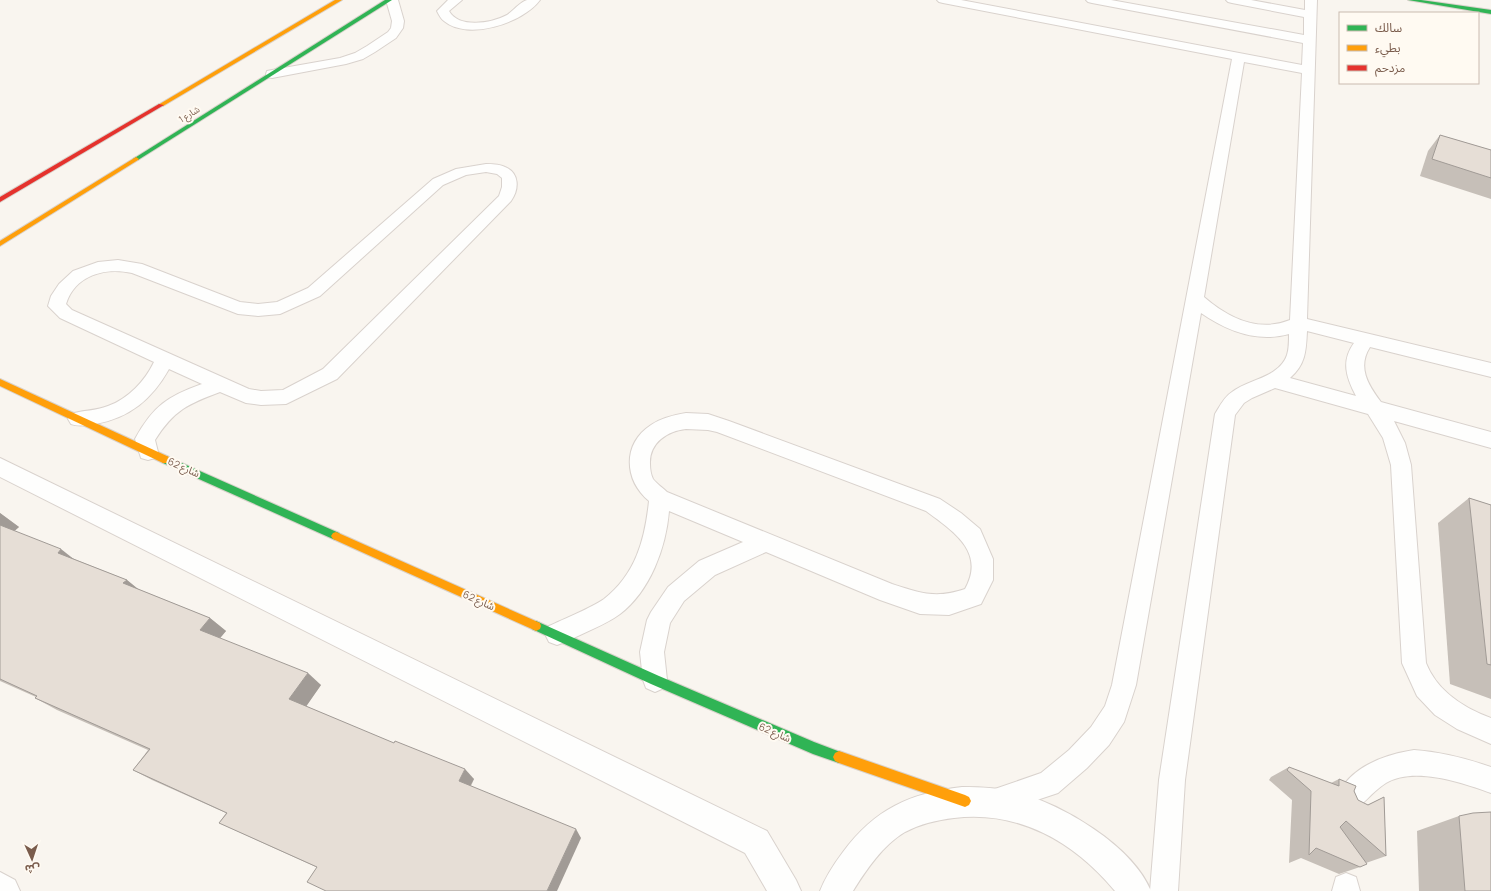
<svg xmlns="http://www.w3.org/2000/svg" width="1491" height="891" font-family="Manrope,'Noto Sans Arabic',sans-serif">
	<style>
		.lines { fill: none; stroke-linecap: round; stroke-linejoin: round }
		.lane-casing { stroke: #d9d2cd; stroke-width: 2 }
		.street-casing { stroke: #d9d2cd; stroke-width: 2 }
		.fast-casing { stroke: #d9d2cb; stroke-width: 2 }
		.slow-casing { stroke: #d9d2cb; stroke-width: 2 }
		.jam-casing { stroke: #d9d2cb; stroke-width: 2 }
		.lane { fill: #fefefd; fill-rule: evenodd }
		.street { fill: #fefefd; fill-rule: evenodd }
		.fast { fill: #30b455; fill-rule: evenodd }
		.slow { fill: #ff9f0a; fill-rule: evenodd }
		.jam { fill: #e5322d; fill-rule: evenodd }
		.wall { fill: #c6bfb8 }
		.shaded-wall { fill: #a19b96 }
		.building { fill: #e6ded6; stroke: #a19b96 }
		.labels { text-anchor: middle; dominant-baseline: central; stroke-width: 4; stroke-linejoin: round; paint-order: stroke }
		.far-street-label { font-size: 9px; fill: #7a5c4c; stroke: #fffaf2 }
		.street-label { font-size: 10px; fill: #7a5c4c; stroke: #fffaf2 }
	</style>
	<rect width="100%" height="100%" fill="#f9f5ef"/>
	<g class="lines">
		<defs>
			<g id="lane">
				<polygon points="386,0 398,0 404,21 403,28 396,38 375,52 363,59 346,64 272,78 267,77 266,74 267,71 272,70 340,58 355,53 367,46 388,32 391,28 392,21"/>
				<path d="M448,0H462L449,11C459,29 492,23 507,15C513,11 520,2 527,0C531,0 536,0 540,0C523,23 468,41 444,21C441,19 439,15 437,11Z"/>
				<path d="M937,0H961L1302,65L1303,43L1092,3L1088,2L1086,0H1111L1304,35V17L1232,3L1228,2L1226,0H1251L1305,10V0H1317L1307,319L1491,363V377L1370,347C1357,367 1368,385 1381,402L1491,432V448L1394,421L1405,443L1411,465L1426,663C1437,691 1464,708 1491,718V744L1457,729L1435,715L1417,696L1402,663L1391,465L1383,438L1368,414L1275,388L1252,398L1244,403L1235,415L1185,780L1178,891H1150L1159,780L1215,414C1220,406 1224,397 1232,392C1248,379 1279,378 1287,355C1289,349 1289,341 1289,334C1257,343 1227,331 1201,313L1136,685L1124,722L1109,745L1087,768L1058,793L995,814L986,810L982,801L986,792L1041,773L1069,750L1091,727L1105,706L1112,685L1232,59L943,3L939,2ZM1244,62L1302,73L1290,320C1258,333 1227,317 1204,297ZM1307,331L1354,343C1341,361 1346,377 1356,396L1290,378C1306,364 1306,350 1307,331Z"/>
				<path d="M486,164C492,164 499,164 505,167C520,173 519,190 511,201L337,379L286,404L261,405L246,403L220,392C188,404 174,410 155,440L158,452L155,458L148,460L141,458L135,439C153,406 168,396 202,384L169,369C152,399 130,418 95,424C87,425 79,427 71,424L68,419L71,414C83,410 96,411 108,406C128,399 145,381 154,362L60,318L48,306L51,296L59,284L73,271L98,262L118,260L142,264L240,302L258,304L277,302L308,288L433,179L456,169ZM486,172L497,174L502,178V187L499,196L323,369L283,390L261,391L249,389L72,310L66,304C75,275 105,267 132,273L238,314L258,316L280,314L320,296L443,185L466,175Z"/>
				<path d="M686,413L708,414L729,421L940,499L961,513L980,529L993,559V580L981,604L949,615L920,614L880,600L766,552L715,575L684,601L670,623L664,652L667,680L664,688L655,692L646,688L643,680L640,652L647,620L651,612L668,587L699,561L743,542L669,511C666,548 650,591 620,614C607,624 581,634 565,642L557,645L549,642L545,634L549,626C564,619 591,608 604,599C636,574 645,539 649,501C624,480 622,444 651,425C661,418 674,415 686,413ZM686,429L708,430L717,432L926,511C953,531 986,552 965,589C936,599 920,593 892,584L667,492C663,488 657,484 653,479C651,475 650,469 650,464C649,443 667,431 686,429Z"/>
				<path d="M1414,750C1441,752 1465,758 1491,767V793C1463,783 1414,766 1386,783C1371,792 1363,807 1348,813L1339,809L1335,800C1348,768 1382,755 1414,750Z"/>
				<polygon points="1346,873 1356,877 1360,891 1332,891 1336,877"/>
			</g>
			<g id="street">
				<polygon points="0,458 767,831 796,880 801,891 767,891 745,853 0,477"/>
				<path d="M962,787C981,787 999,788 1017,792C1063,805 1132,845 1151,891H1115C1074,842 1019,810 954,818C937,820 920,824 905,832C883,845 866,870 853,891H820C826,876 834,864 843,852C875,809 910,793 962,787Z"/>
				<polygon points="0,872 15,880 20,891 0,891"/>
			</g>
			<g id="fast">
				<polygon points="385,0 392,0 138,160 133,159"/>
				<polygon points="1408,0 1421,0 1491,10 1491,14"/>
				<polygon points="166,456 339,533 341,536 339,539 336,540 333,539 163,463 161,460 163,457"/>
				<polygon points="536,621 659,676 814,742 843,753 845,757 843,761 839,763 813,754 651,684 532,629 531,626 532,623"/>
			</g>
			<g id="slow">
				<polygon points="335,0 342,0 163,106 158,105"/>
				<polygon points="136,157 139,159 138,160 0,246 0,241"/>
				<polygon points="0,379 169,457 171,460 169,463 163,463 0,386"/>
				<polygon points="336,532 540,623 541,626 540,629 536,631 532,629 333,539 331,536 333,533"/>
				<polygon points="839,751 965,795 969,797 971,801 969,805 965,807 839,763 835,761 833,757 835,753"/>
			</g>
			<polygon id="jam" points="159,104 164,105 0,202 0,197"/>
		</defs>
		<!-- lane casing -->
		<use href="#lane" class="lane-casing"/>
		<!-- street casing -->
		<use href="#street" class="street-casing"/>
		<!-- fast casing -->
		<use href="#fast" class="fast-casing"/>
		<!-- slow casing -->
		<use href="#slow" class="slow-casing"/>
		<!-- jam casing -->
		<use href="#jam" class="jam-casing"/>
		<!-- lane -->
		<use href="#lane" class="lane"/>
		<!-- street -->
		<use href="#street" class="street"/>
		<!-- fast -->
		<use href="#fast" class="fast"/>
		<!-- slow -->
		<use href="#slow" class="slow"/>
		<!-- jam -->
		<use href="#jam" class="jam"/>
	</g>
	<!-- wall -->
	<g class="wall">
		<polygon points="1440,135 1491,150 1491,199 1420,176 1428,151"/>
		<polygon points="1469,498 1491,505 1491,699 1450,684 1438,523"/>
		<polygon points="0,513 19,527 14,531 74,559 127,580 138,589 210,618 226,631 220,638 321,685 306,706 474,779 471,786 581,838 316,867 219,823 226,813 152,780 133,770 148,750 57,710 35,698 36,697 0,681"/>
		<polygon points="1289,767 1331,783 1339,779 1354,791 1358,800 1367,805 1384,797 1386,856 1366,863 1360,867 1339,874 1301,858 1289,863 1292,800 1269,780 1271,777"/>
		<polygon points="1459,816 1491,891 1419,891 1417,831"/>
	</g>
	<!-- shaded-wall -->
	<g class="shaded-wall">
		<polygon points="0,513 19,527 9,536 0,529"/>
		<polygon points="61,549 80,564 58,553"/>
		<polygon points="127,580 144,594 123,583"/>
		<polygon points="210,618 226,631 216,643 200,630"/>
		<polygon points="308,673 321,685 303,711 289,699"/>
		<polygon points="465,769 474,779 468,790 459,781"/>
		<polygon points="576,829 581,838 557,891 547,891"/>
	</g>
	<!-- building -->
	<g class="building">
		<polygon points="1440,135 1491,150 1491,178 1432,159"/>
		<polygon points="1469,498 1491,505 1491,665 1487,664"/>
		<polygon points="0,525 61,549 58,553 127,580 123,583 210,618 200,630 308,673 289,699 394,743 395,741 465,769 459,781 576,829 547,891 326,891 307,882 317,867 219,823 227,813 133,770 150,749 35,698 37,696 0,679"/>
		<polygon points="1289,767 1339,786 1339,779 1356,786 1354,791 1358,800 1368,805 1384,797 1386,856 1346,821 1340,827 1367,864 1360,867 1316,848 1309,855 1311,791 1287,770"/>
		<polygon points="1491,812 1491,891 1465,891 1459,816 1473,813"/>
	</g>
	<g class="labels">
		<!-- far-street labels -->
		<g class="far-street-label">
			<text transform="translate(189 114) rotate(-32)">شارع 1</text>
		</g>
		<!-- street labels -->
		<g class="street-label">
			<text transform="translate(184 467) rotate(24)">شارع 62</text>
			<text transform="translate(479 600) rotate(24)">شارع 62</text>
			<text transform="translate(775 732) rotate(23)">شارع 62</text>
		</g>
	</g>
	<!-- legend -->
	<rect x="1339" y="12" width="140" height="72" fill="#fffaf2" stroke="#cabbb0"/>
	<rect x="1347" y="25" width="20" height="6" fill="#30b455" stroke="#cabbb0"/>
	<text x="1375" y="32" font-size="12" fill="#7a5c4c">سالك</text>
	<rect x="1347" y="45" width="20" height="6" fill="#ff9f0a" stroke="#cabbb0"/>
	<text x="1375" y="52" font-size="12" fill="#7a5c4c">بطيء</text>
	<rect x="1347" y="65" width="20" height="6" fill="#e5322d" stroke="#cabbb0"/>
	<text x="1375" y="72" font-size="12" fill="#7a5c4c">مزدحم</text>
	<!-- north arrow -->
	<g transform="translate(32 859) rotate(177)" stroke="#fffaf2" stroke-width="3" paint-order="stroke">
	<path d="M0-3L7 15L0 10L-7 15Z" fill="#7a5c4c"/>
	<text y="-6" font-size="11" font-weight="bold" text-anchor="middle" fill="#7a5c4c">ش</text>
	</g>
</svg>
